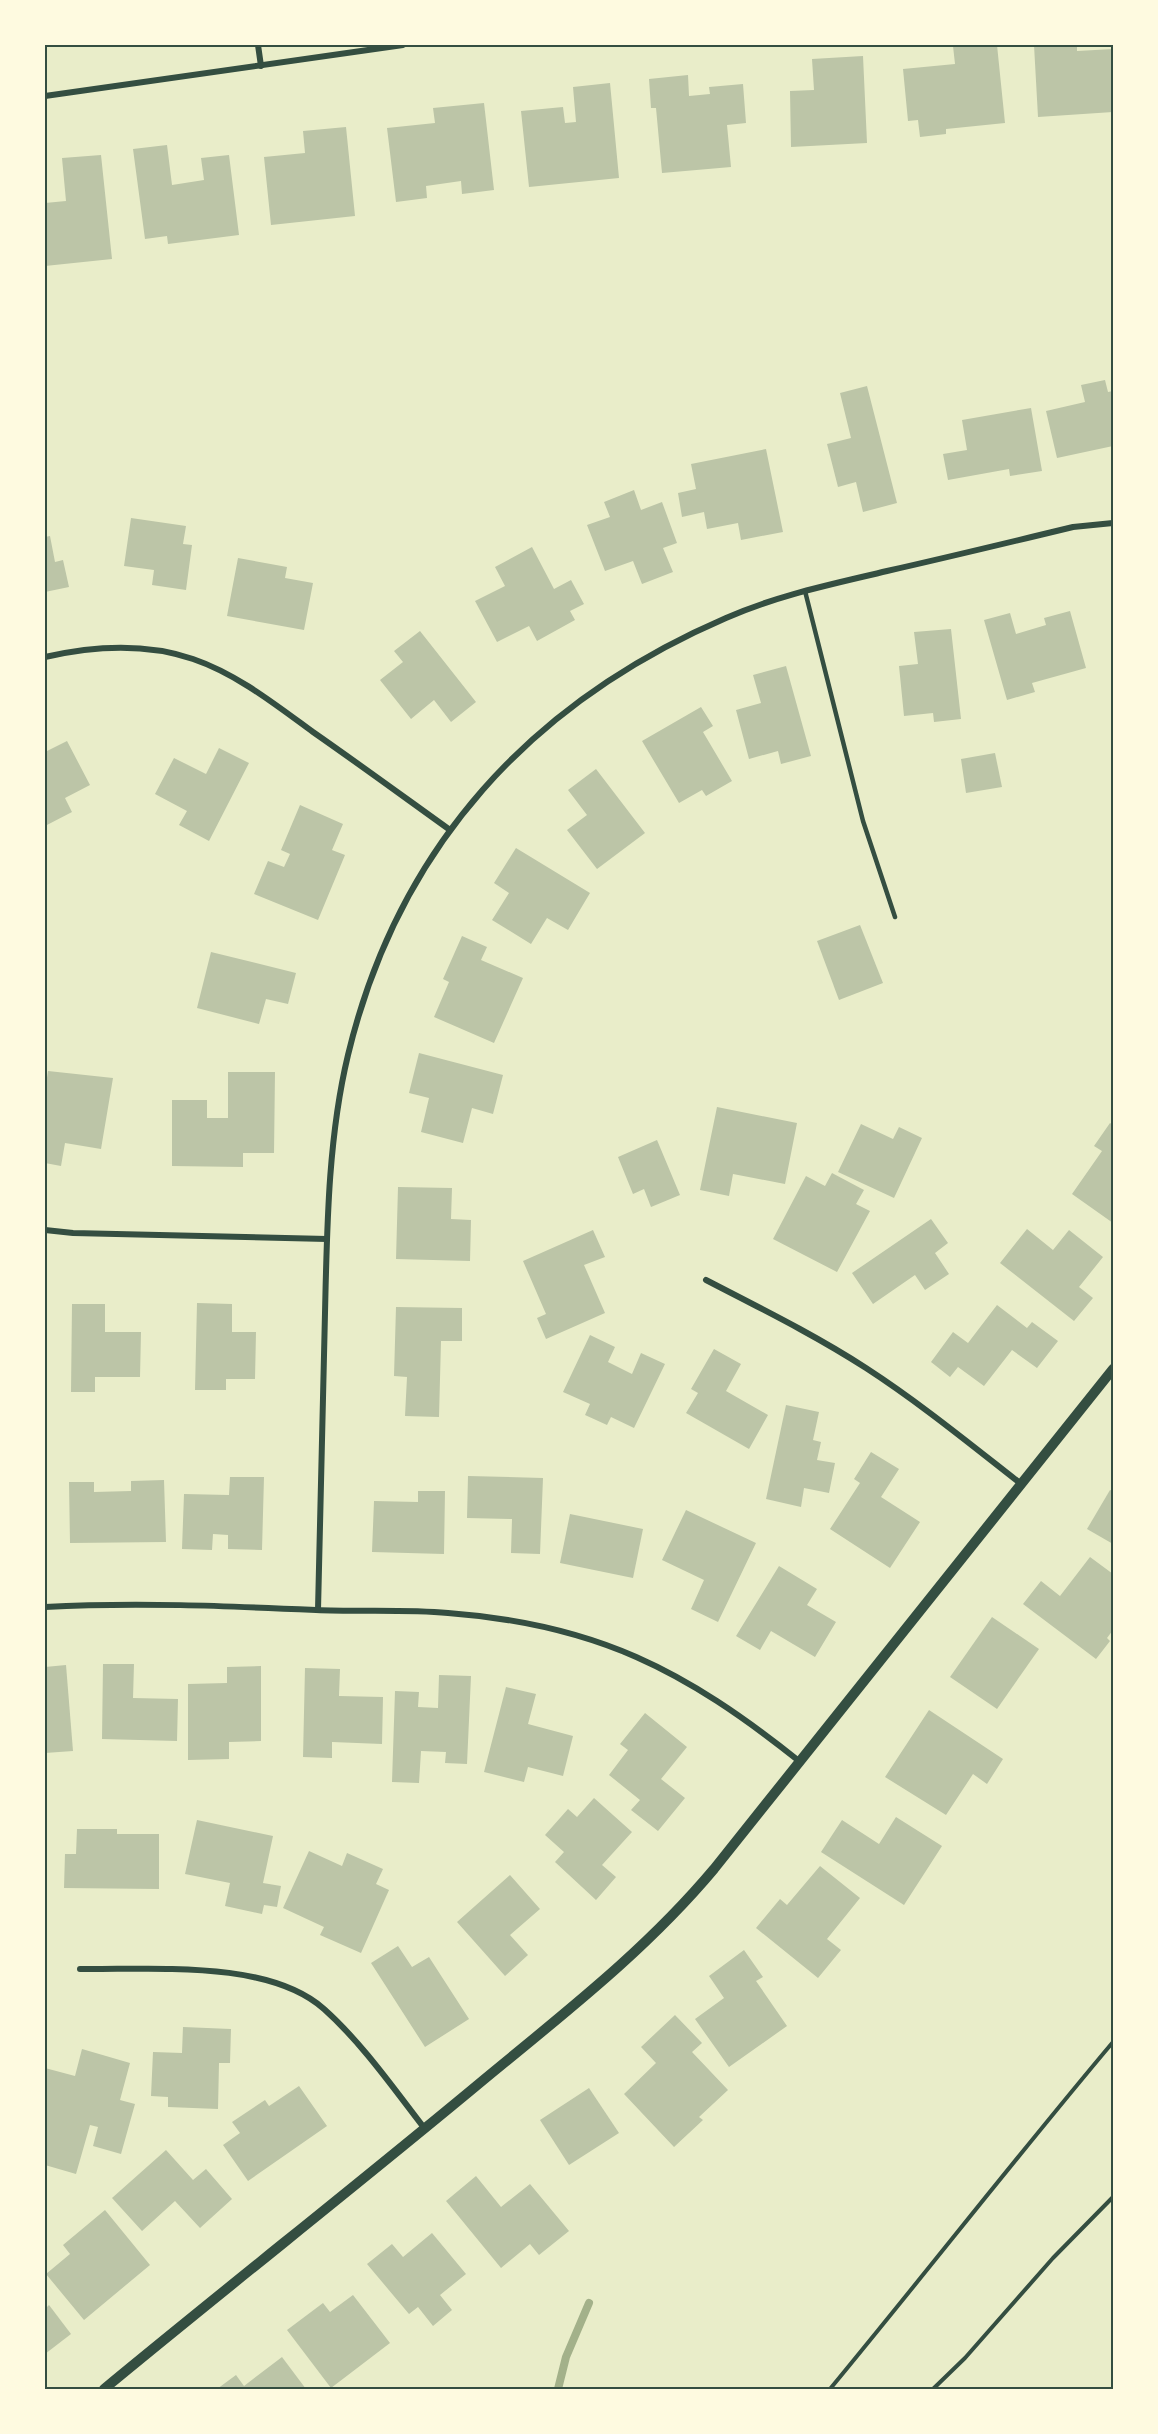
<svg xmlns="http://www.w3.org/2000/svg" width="1158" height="2434" font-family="Quicksand,sans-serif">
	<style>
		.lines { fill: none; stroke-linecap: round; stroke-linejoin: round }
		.stream { stroke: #a3b18a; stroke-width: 8 }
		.building { fill: #bcc5a7 }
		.path { stroke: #344e41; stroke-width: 4 }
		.service { stroke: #344e41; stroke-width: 4.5 }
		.minor { stroke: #344e41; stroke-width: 6 }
		.tertiary { stroke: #344e41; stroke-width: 10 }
		.neatline { fill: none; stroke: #344e41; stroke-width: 2 }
	</style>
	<rect width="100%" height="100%" fill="#e9edc9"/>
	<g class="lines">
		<!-- stream -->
		<polyline class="stream" points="558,2389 566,2357 589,2303"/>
	</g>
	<!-- building -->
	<g class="building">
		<polygon points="997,45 1005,123 946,129 946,134 920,137 918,120 908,121 903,69 955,64 953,46"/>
		<polygon points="1034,45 1077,45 1077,51 1113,49 1113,112 1038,117"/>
		<polygon points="863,56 867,143 791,147 790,91 814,90 812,59"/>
		<polygon points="688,75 689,96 710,94 709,87 743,84 746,123 727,125 731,167 662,173 656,108 651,108 649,79"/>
		<polygon points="610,83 619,178 529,187 521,111 563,107 565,123 576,122 573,87"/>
		<polygon points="484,103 494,190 462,194 461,181 426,186 427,198 396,202 387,128 435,123 433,108"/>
		<polygon points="346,127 355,216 271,225 264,157 305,153 303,131"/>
		<polygon points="167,145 172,185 204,180 201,158 229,155 239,235 168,244 167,236 145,239 133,149"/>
		<polygon points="101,155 112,259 45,266 45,203 66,201 62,158"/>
		<polygon points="1105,380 1108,392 1113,391 1113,446 1057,458 1046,411 1085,402 1081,385"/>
		<polygon points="867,386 897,503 863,512 856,482 838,487 827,444 851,438 840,393"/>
		<polygon points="1031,408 1042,471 1010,476 1009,469 948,480 943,454 967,450 962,420"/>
		<polygon points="766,449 783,532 741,540 738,523 707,529 704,512 682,517 678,493 696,489 691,464"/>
		<polygon points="634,490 641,510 662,502 677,543 663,548 673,572 642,584 633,561 605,571 587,525 610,517 604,502"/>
		<polygon points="131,518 186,526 183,544 192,545 186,590 152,585 154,570 124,566"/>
		<polygon points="50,536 55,562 63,560 69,587 45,592 45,537"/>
		<polygon points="532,547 554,589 571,580 584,604 570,611 575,620 537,641 529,626 497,642 475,601 505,586 495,567"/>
		<polygon points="238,558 287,567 285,578 313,583 304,630 227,616"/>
		<polygon points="1070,611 1086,668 1032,683 1035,692 1007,700 984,620 1010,613 1016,634 1046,625 1044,618"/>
		<polygon points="951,629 961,719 934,722 933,713 904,716 899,666 918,664 914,632"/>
		<polygon points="420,631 476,702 451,722 434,700 411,719 380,680 403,662 394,651"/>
		<polygon points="786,666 811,756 781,764 778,751 749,759 736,710 761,703 753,675"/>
		<polygon points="701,707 713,726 703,732 732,781 706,796 702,790 679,803 642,741"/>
		<polygon points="67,741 90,785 65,798 72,812 45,826 45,752"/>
		<polygon points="219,748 249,763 209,841 179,825 187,811 155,794 174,758 206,774"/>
		<polygon points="995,753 1002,787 966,793 961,759"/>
		<polygon points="596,769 645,833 597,869 567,830 587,815 568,790"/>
		<polygon points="300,805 343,824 332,850 345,855 318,920 254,894 268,861 284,867 290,854 281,850"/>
		<polygon points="516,848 590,893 568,930 547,918 531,944 492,920 509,893 494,883"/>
		<polygon points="860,925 883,983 839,1000 817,941"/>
		<polygon points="462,936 487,947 481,960 523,978 494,1043 434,1017 449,982 443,979"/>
		<polygon points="211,952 296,973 288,1004 266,999 259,1024 197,1008"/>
		<polygon points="419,1053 503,1075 493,1114 472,1108 463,1143 421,1132 429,1098 409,1093"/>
		<polygon points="48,1071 113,1078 101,1149 65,1143 61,1166 45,1163 45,1091"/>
		<polygon points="228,1072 275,1072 274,1153 243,1153 243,1167 172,1166 172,1100 207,1100 207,1118 228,1118"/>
		<polygon points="717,1107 797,1123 785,1184 733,1174 729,1196 700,1190"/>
		<polygon points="1110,1123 1113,1125 1113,1223 1072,1194 1102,1151 1094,1146"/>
		<polygon points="861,1124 893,1139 899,1127 922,1138 894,1198 838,1172"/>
		<polygon points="657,1140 680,1195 651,1207 644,1189 633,1194 618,1157"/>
		<polygon points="832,1173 864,1190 856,1204 870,1211 837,1272 773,1239 806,1176 825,1186"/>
		<polygon points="398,1187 452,1188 451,1219 471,1220 470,1261 396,1259"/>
		<polygon points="931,1219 948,1243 935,1253 949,1274 925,1290 915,1275 873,1304 852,1273"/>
		<polygon points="1027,1229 1053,1250 1069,1230 1103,1257 1079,1287 1093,1298 1074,1321 1000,1263"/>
		<polygon points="593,1230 605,1257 584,1265 605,1313 546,1339 537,1318 546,1314 523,1261"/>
		<polygon points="197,1303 232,1304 232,1332 256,1332 255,1379 226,1379 226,1390 195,1390"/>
		<polygon points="72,1304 105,1304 105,1332 141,1332 140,1377 95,1377 95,1392 71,1392"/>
		<polygon points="997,1305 1027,1328 1032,1322 1058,1341 1037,1368 1012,1350 984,1386 958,1367 950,1377 931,1362 953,1332 968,1343"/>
		<polygon points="396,1307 462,1308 462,1341 441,1341 439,1417 405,1416 407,1377 394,1376"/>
		<polygon points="590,1335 615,1347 608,1362 632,1374 641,1353 665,1364 634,1428 611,1417 607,1425 585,1415 590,1404 563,1392"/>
		<polygon points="714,1349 741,1364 726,1391 768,1415 749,1449 686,1413 698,1393 691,1389"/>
		<polygon points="786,1405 819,1412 813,1440 821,1442 817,1460 835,1463 829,1493 804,1488 801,1507 766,1499"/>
		<polygon points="871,1452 899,1469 881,1497 920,1522 890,1568 830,1529 860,1483 854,1479"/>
		<polygon points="468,1476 543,1478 540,1554 511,1553 512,1519 467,1518"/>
		<polygon points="230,1477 264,1477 262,1550 228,1549 228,1535 213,1534 212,1550 182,1549 184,1494 229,1495"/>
		<polygon points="164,1480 166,1542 70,1543 69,1482 94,1482 94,1492 131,1491 131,1481"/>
		<polygon points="1110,1490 1113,1491 1113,1544 1087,1529"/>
		<polygon points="418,1491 445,1491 444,1554 372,1552 374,1501 418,1502"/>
		<polygon points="686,1510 756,1543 718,1622 691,1609 704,1580 662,1560"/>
		<polygon points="570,1514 643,1529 633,1578 560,1563"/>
		<polygon points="1090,1557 1113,1574 1113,1630 1107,1638 1110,1641 1096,1659 1023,1604 1041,1581 1060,1596"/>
		<polygon points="779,1566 817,1589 807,1605 836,1622 815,1657 771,1631 760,1650 736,1636"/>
		<polygon points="992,1617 1039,1649 997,1709 950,1677"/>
		<polygon points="103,1664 134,1664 133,1698 178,1699 177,1741 102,1739"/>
		<polygon points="66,1665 73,1751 45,1753 45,1667"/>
		<polygon points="261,1666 261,1741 229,1742 229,1759 188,1760 188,1684 227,1683 227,1667"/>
		<polygon points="305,1668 340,1669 339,1696 383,1697 382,1744 332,1742 332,1758 303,1757"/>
		<polygon points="439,1675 471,1676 467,1764 445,1763 446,1752 421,1751 419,1783 392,1782 395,1691 419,1692 418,1707 438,1708"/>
		<polygon points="506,1687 536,1694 528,1724 573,1736 563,1776 528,1767 524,1782 484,1772"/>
		<polygon points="929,1710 1003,1759 987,1784 973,1774 946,1815 885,1777"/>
		<polygon points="645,1713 687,1747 661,1779 685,1798 658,1831 631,1810 640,1800 609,1775 628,1750 620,1744"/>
		<polygon points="594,1798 632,1832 602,1865 616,1877 596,1900 555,1862 564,1852 545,1835 568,1809 577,1817"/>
		<polygon points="896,1817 942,1846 904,1905 821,1852 842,1820 879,1844"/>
		<polygon points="197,1820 273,1836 263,1883 281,1886 277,1907 264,1905 262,1914 225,1906 230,1883 185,1874"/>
		<polygon points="77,1829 117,1829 117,1834 159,1834 159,1889 64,1888 65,1854 76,1854"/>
		<polygon points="309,1851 342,1866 347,1853 383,1869 376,1884 389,1890 361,1953 320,1935 324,1927 283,1908"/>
		<polygon points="820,1866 860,1898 827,1939 841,1950 818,1978 756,1928 780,1899 787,1905"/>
		<polygon points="510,1875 540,1909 510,1935 528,1955 505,1976 457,1922"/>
		<polygon points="398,1946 412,1967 429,1957 469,2019 425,2047 371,1963"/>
		<polygon points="744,1950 763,1977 756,1981 787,2026 729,2067 695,2019 724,1998 709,1976"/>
		<polygon points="675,2015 702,2043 692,2052 728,2090 699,2117 703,2120 674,2147 624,2094 656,2063 641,2047"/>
		<polygon points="183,2027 231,2029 230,2063 219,2063 218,2109 168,2107 168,2097 151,2096 153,2052 182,2053"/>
		<polygon points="82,2049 130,2063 120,2100 135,2104 121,2154 93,2146 98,2127 90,2125 76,2174 45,2165 45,2068 75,2076"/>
		<polygon points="299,2086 327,2126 248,2181 223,2145 240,2133 232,2122 265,2100 269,2106"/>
		<polygon points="589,2088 619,2133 569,2165 540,2120"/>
		<polygon points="166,2150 193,2180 206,2169 232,2199 200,2228 175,2201 142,2231 112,2198"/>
		<polygon points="476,2176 501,2207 530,2184 569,2231 539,2255 530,2244 501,2268 446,2201"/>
		<polygon points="105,2210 150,2265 84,2320 46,2274 70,2254 63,2245"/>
		<polygon points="432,2233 466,2274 440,2295 452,2310 433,2326 418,2307 409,2314 367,2264 392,2244 403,2257"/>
		<polygon points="353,2295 390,2343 331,2388 287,2330 323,2303 330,2312"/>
		<polygon points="49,2305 71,2334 45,2354 45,2309"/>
		<polygon points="282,2357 306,2389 217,2389 236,2375 244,2386"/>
	</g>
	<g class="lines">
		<!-- path -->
		<g class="path">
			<path d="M830,2389C925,2274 1017,2156 1113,2042"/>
			<polyline points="933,2389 965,2358 1053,2258 1113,2197"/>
		</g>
		<!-- service -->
		<polyline class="service" points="805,591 863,821 895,917"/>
		<!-- minor -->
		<g class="minor">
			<polyline points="258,45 261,66"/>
			<polyline points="45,96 403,45"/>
			<path d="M45,657C93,646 146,643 193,659C237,674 276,705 313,732C359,764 404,797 450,830"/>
			<polyline points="45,1230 73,1233 327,1239"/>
			<path d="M706,1280C760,1308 815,1335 866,1368C920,1403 970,1444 1020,1483"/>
			<path d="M45,1607C135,1602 226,1606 316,1610C360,1612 404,1609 448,1613C596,1624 685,1670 799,1761"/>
			<path d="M318,1610C320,1511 323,1412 325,1313C327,1228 328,1138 348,1055C398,847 531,702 726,618C778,595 833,584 887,571C949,557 1011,542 1073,527L1113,523"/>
			<path d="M80,1969C151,1970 268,1959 324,2009C362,2043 394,2089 425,2129"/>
		</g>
		<!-- tertiary -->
		<path class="tertiary" d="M104,2389C231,2284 361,2182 487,2077C567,2011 647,1949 714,1869L1113,1369"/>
	</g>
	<!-- border -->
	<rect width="1158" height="2434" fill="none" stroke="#fefae0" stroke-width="93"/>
	<rect x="46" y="46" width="1066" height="2342" class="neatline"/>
</svg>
